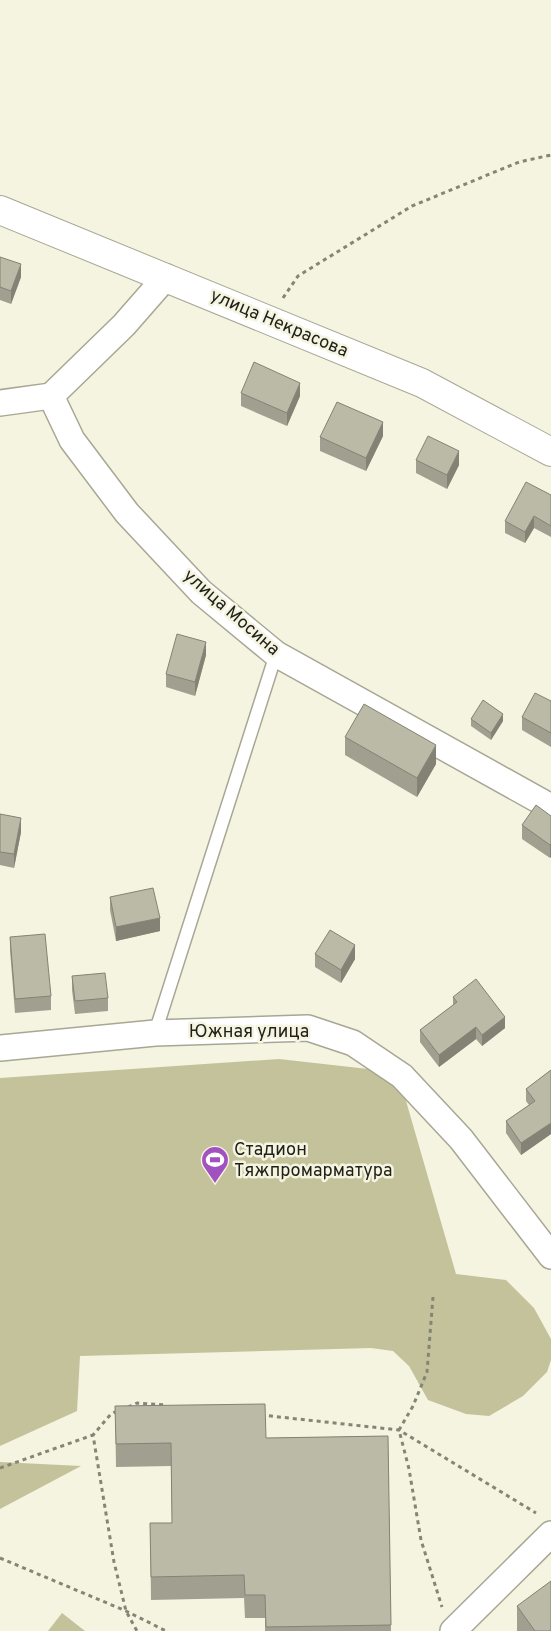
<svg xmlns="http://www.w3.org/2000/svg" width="551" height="1631" font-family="Overpass,sans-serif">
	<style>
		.park { fill: #c3c29b }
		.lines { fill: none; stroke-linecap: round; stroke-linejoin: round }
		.lane-casing { stroke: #a8a795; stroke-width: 15 }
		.street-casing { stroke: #a8a795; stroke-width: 28 }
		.secondary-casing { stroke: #a8a795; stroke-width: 30 }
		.path { stroke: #858577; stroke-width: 3; stroke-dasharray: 4 4; stroke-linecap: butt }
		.lane { stroke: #fff; stroke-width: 12 }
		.street { stroke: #fff; stroke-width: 25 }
		.secondary { stroke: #fff; stroke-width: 28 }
		.wall { fill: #a1a090 }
		.shaded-wall { fill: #838275 }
		.building { fill: #bbbaa7; stroke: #838275 }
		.labels { text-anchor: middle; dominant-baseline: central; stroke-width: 5; stroke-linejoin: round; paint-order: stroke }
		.street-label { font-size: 18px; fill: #201f18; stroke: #f4f4e0 }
		.poi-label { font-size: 18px; fill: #201f18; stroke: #f4f4e0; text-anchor: start }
	</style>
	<rect width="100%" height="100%" fill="#f4f4e0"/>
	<!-- park -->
	<g class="park">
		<polygon points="279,1059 377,1070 404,1094 456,1274 506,1280 534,1308 551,1339 551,1360 547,1372 523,1396 489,1416 466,1414 428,1400 409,1366 393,1351 371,1348 80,1356 77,1411 0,1446 0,1078"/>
		<polygon points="0,1462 81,1466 0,1509"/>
		<polygon points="62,1613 85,1631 48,1631"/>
	</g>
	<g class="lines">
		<defs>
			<polyline id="lane" points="155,1033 276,654"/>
			<g id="street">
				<polyline points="51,396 124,325 166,277"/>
				<polyline points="0,403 51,396 72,440 127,513 201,592 276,654 551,807"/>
				<polyline points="0,1048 155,1033 308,1028 353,1043 402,1076 461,1139 551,1256"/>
				<polyline points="453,1631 551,1534"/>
			</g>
			<polyline id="secondary" points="0,210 422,383 551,452"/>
		</defs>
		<!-- lane casing -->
		<use href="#lane" class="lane-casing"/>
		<!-- street casing -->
		<use href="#street" class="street-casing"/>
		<!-- secondary casing -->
		<use href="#secondary" class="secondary-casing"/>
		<!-- path -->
		<g class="path">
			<polyline points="283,298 298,276 412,206 519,162 551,155"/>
			<polyline points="433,1297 427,1372 413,1406 399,1430 409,1469 421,1540 442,1607"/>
			<polyline points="128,1407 137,1403 165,1405"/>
			<polyline points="117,1411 111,1414 93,1435 114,1562 126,1611 137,1631"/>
			<polyline points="261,1415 399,1430 536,1513"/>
			<polyline points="0,1468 93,1435"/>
			<polyline points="0,1558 126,1611 166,1631"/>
		</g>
		<!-- lane -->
		<use href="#lane" class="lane"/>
		<!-- street -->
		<use href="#street" class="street"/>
		<!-- secondary -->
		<use href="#secondary" class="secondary"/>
	</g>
	<!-- wall -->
	<g class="wall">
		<polygon points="0,257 21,277 11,304 0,300"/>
		<polygon points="241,393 300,396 287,426 241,406"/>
		<polygon points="383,436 366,471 320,451 320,437"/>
		<polygon points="416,460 459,465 447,489 416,473"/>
		<polygon points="551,495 551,537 534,528 525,543 505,533 505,521"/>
		<polygon points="206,655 195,696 166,687 166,674"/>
		<polygon points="551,701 551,747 522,730 522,717"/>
		<polygon points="471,719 503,721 491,740 471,726"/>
		<polygon points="345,737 436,764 417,797 345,755"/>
		<polygon points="0,814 21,832 14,868 0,865"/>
		<polygon points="551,816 550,858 522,839 522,825"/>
		<polygon points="110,897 160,931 116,941 110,910"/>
		<polygon points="10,937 51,996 51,1010 15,1013 10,950"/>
		<polygon points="315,954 355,959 341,983 315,967"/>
		<polygon points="72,976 108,998 108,1011 75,1014 72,990"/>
		<polygon points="453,997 505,1028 482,1046 476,1039 439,1067 420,1042 420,1030 453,1005"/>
		<polygon points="551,1070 551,1134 521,1155 506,1133 506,1121 529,1105 526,1101 526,1089"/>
		<polygon points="115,1406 266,1438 388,1436 391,1631 265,1631 265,1618 245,1618 244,1598 151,1600 150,1523 172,1523 171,1466 116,1467"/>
		<polygon points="517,1606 551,1631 517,1631"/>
	</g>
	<!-- shaded-wall -->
	<g class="shaded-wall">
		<polygon points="21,264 21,277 11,304 11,291"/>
		<polygon points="300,383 300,396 287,426 287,413"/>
		<polygon points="383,422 383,436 366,471 366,458"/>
		<polygon points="459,451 459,465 447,489 447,475"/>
		<polygon points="534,516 534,528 525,543 525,532"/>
		<polygon points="206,642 206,655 195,696 195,682"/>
		<polygon points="503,714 503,721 491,740 491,733"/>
		<polygon points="436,745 436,764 417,797 417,778"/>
		<polygon points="21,818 21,832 14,868 14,854"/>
		<polygon points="551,844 551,857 550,858 550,845"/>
		<polygon points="160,918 160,931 116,941 116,927"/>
		<polygon points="355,945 355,959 341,983 341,970"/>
		<polygon points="505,1017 505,1028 482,1046 482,1035"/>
		<polygon points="476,1027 476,1039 439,1067 439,1055"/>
		<polygon points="551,1123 551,1134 521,1155 521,1143"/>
	</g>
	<!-- building -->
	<g class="building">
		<polygon points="0,257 21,264 11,291 0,287"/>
		<polygon points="254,362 300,383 287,413 241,393"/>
		<polygon points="337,402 383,422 366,458 320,437"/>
		<polygon points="428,436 459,451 447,475 416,460"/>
		<polygon points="526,482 551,495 551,526 534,516 525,532 505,521"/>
		<polygon points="177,634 206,642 195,682 166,674"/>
		<polygon points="535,693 551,701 551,733 522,717"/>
		<polygon points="483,700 503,714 491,733 471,719"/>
		<polygon points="364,704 436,745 417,778 345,737"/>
		<polygon points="536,805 551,816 551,844 550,845 522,825"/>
		<polygon points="0,814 21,818 14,854 0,852"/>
		<polygon points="153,888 160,918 116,927 110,897"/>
		<polygon points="330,930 355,945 341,970 315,954"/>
		<polygon points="45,934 51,996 15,999 10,937"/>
		<polygon points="105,973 108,998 75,1001 72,976"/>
		<polygon points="476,979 505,1017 482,1035 476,1027 439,1055 420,1030 457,1002 453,997"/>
		<polygon points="551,1070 551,1123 521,1143 506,1121 535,1101 526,1089"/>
		<polygon points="265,1404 266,1438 388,1436 391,1625 266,1627 265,1595 245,1595 244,1575 151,1577 150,1523 172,1523 171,1443 116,1444 115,1406"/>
		<polygon points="551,1581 551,1631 535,1631 517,1606"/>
	</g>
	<!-- icons -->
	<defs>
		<symbol id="stadium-pin" viewBox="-11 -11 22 30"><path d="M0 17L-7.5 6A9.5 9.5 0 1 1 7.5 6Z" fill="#a251c1" stroke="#f4f4e0"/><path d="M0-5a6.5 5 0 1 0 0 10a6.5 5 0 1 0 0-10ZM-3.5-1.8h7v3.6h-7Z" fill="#fff"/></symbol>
	</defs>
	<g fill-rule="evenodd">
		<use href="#stadium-pin" x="199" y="1144" width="32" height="43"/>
	</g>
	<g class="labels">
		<!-- street labels -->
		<g class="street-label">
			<text transform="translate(279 324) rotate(23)">улица Некрасова</text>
			<text transform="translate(231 613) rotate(41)">улица Мосина</text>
			<text x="249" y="1032">Южная улица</text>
		</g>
		<!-- poi labels -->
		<g class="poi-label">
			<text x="234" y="1150">Стадион<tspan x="234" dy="21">Тяжпромарматура</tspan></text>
		</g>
	</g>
</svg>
